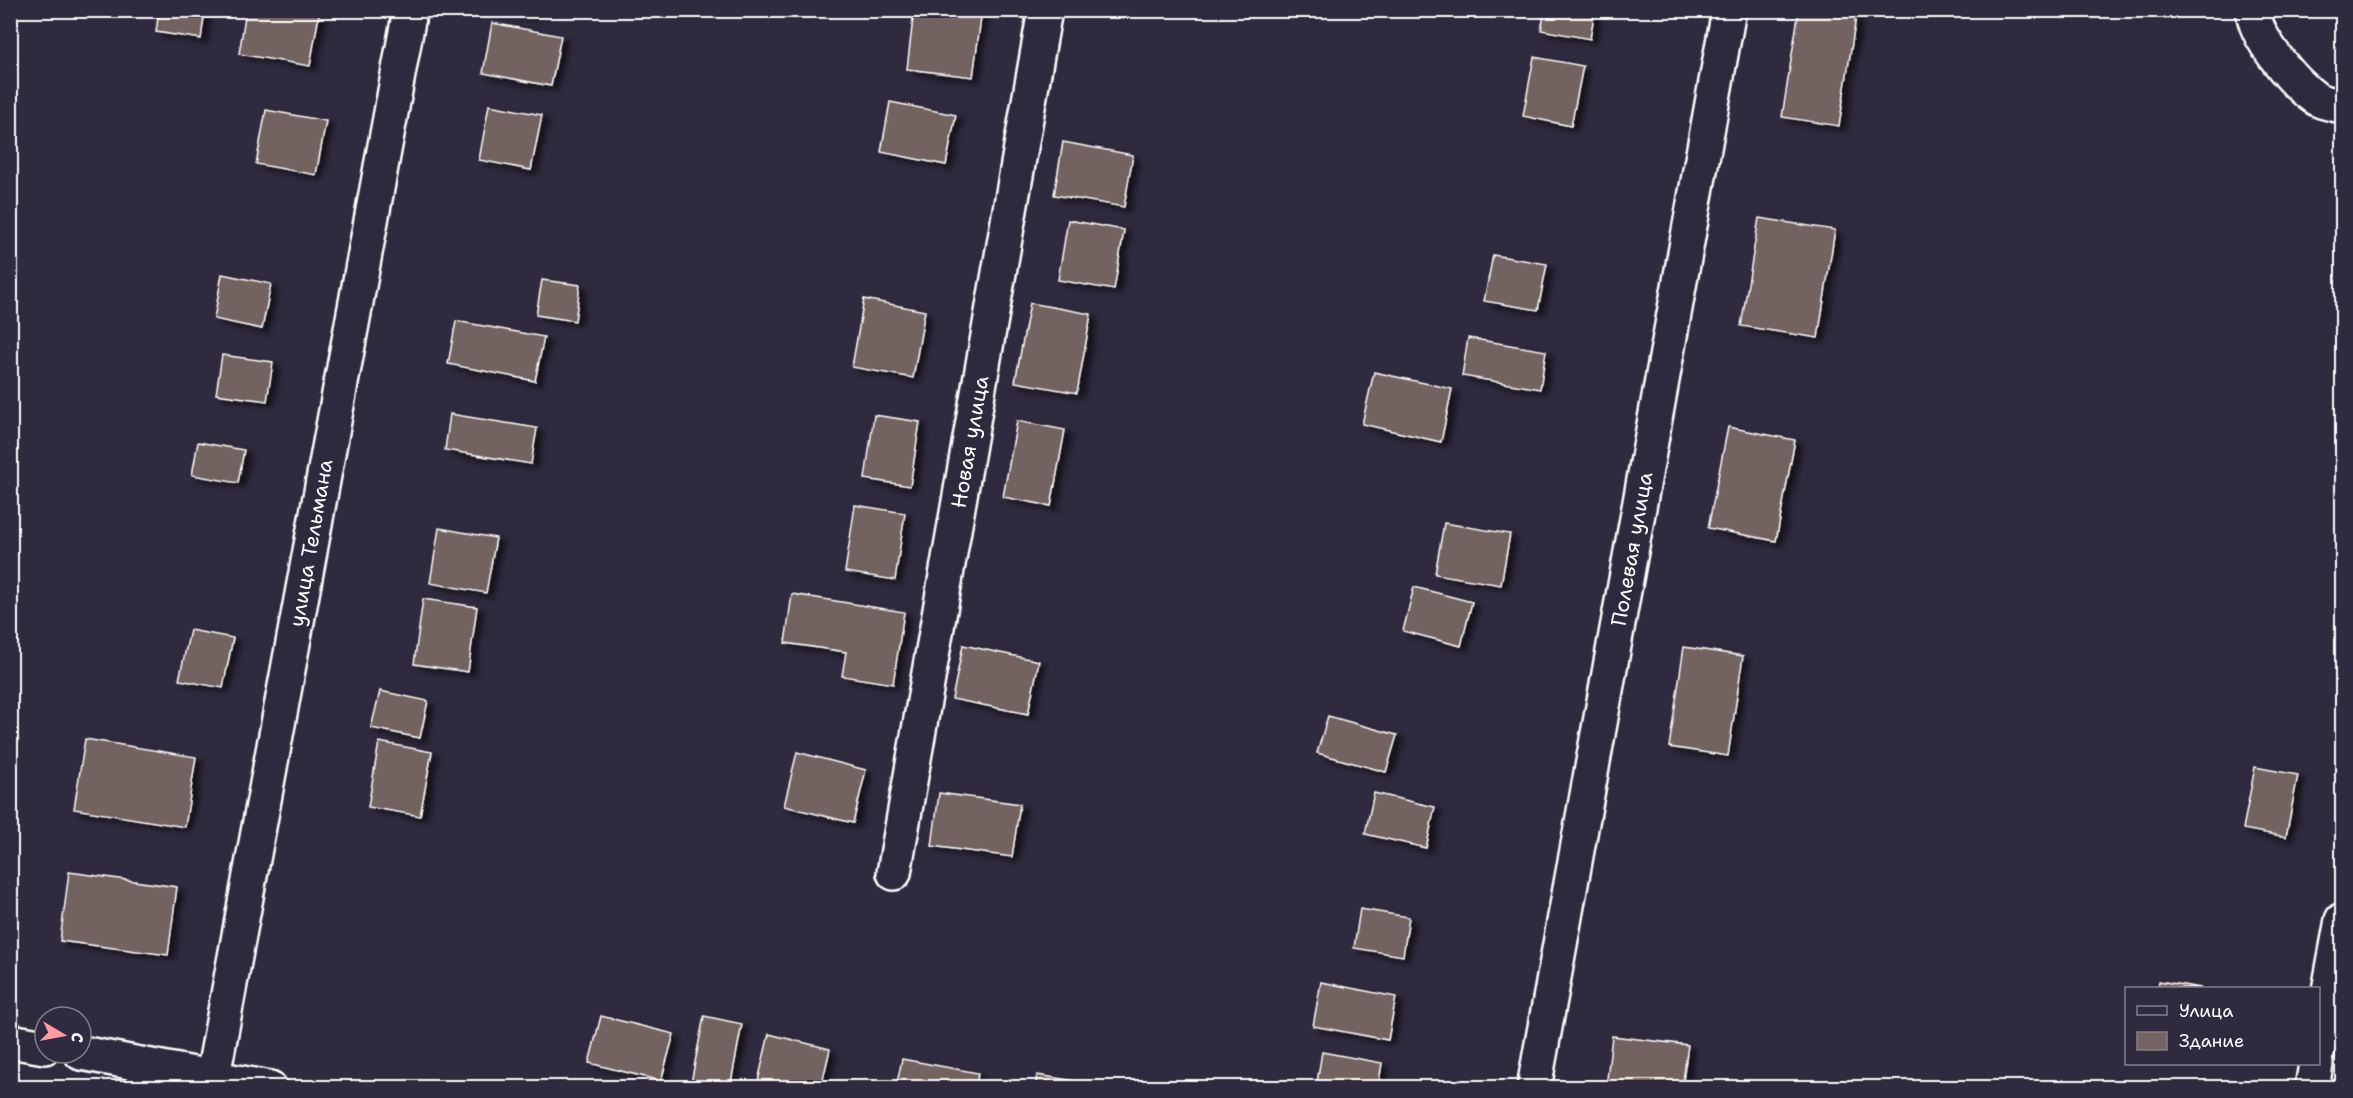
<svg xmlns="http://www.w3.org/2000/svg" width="2353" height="1098" font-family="'Shantell Sans',sans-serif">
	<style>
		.building { fill: #736461; stroke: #fff; stroke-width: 1.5; filter: url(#shadow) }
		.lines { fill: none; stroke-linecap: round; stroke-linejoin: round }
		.minor-casing { stroke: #fff; stroke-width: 38 }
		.minor { stroke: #2f2a3d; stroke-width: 33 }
		.labels { text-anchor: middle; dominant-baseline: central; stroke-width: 4.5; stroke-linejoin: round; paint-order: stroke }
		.street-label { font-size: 21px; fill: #fff; stroke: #2f2a3d }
	</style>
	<defs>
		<filter id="shadow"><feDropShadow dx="6" dy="4" stdDeviation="3" flood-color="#0009"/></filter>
	</defs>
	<rect width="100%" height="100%" fill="#2f2a3d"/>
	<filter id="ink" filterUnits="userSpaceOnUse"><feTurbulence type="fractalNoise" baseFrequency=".0167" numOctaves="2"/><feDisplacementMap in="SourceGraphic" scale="12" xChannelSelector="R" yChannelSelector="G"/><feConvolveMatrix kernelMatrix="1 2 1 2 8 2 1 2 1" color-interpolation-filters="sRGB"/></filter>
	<g filter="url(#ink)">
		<!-- building -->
		<g class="building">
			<polygon points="159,10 205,10 201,39 156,32"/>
			<polygon points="246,10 320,10 310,66 239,54"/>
			<polygon points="499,10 535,10 534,16"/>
			<polygon points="914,10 982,10 973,77 907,69"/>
			<polygon points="1545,10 1595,10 1590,39 1541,30"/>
			<polygon points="1799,10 1814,10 1856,17 1839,126 1782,117"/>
			<polygon points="492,23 561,36 551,86 483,73"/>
			<polygon points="1534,57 1583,66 1571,126 1523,116"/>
			<polygon points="890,102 956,115 946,165 881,152"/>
			<polygon points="489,105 542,115 531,170 479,160"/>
			<polygon points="266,110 326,121 316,175 256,164"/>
			<polygon points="1063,142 1133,155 1124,207 1054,195"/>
			<polygon points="1759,218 1835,230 1818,338 1741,326"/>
			<polygon points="1068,220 1124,230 1114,290 1058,280"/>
			<polygon points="1493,255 1547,264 1538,310 1484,301"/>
			<polygon points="222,274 271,284 262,329 214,319"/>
			<polygon points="542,280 580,285 575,321 536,315"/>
			<polygon points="864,299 925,311 913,378 852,367"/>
			<polygon points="1030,303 1091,314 1077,393 1015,382"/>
			<polygon points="456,321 544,337 535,381 448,364"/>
			<polygon points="1468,338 1546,351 1540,389 1462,376"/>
			<polygon points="222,355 273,362 267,401 216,394"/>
			<polygon points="1374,372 1452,389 1441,442 1362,424"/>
			<polygon points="450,414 537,428 531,464 445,450"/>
			<polygon points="874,415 920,422 910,486 865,479"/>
			<polygon points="1017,421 1065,430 1051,506 1003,497"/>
			<polygon points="1728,427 1795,440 1776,541 1708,528"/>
			<polygon points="198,442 244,450 238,483 192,475"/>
			<polygon points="855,505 905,513 895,580 845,572"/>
			<polygon points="1444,523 1510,534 1501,585 1435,574"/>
			<polygon points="439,528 496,538 486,593 430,583"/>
			<polygon points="1414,587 1472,602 1461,646 1403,631"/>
			<polygon points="792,594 904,612 893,684 842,676 846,652 785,643"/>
			<polygon points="423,599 477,607 468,672 414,664"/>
			<polygon points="190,630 233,638 223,688 179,680"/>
			<polygon points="963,645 1039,661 1028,714 952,699"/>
			<polygon points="1684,647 1743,656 1728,756 1669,747"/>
			<polygon points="380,691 428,701 420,738 371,728"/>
			<polygon points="1328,716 1397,735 1386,772 1317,753"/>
			<polygon points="85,739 196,757 185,827 74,809"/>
			<polygon points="379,742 432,752 420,816 368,807"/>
			<polygon points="797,752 866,770 853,823 784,806"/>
			<polygon points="2255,767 2298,775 2286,837 2243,829"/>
			<polygon points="939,793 1020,804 1012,857 932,846"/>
			<polygon points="1374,793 1435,807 1426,848 1365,834"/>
			<polygon points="69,872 177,887 168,955 60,941"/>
			<polygon points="1360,909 1409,917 1403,956 1354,948"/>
			<polygon points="2159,981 2201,988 2158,988"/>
			<polygon points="1321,982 1396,997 1388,1040 1313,1026"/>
			<polygon points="601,1016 674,1034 661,1081 589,1063"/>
			<polygon points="704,1016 742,1024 730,1088 715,1088 691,1083"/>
			<polygon points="769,1034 830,1049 821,1088 787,1088 758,1081"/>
			<polygon points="1612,1036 1688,1045 1682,1088 1606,1088"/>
			<polygon points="1322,1052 1382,1063 1378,1088 1316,1088"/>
			<polygon points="902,1059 978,1073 976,1088 896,1088"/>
			<polygon points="1037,1075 1075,1081 1074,1088 1035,1088"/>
		</g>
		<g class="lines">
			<defs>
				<g id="minor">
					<path d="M2253,10C2255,38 2293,82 2315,98C2322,103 2334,104 2342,106"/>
					<polyline points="894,873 1045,10"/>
					<polyline points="10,1041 45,1047"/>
					<polyline points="2318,1050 2342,920"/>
					<polyline points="81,1053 270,1088"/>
					<polyline points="213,1076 410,10"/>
					<polyline points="1534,1088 1729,10"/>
					<polyline points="2312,1088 2316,1064"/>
				</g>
			</defs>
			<!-- minor casing -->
			<use href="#minor" class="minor-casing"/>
			<!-- minor -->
			<use href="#minor" class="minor"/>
		</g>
	</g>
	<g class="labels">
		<!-- street labels -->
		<g class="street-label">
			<text transform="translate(970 442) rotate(-80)">Новая улица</text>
			<text transform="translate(311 543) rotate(-80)">улица Тельмана</text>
			<text transform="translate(1632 549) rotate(-80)">Полевая улица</text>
		</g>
	</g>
	<!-- margin -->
	<rect width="2353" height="1098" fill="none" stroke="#2f2a3d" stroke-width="36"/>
	<rect x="18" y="18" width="2317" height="1062" fill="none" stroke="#fff" stroke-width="2" filter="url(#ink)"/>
	<!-- legend -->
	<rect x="2125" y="987" width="195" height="78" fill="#2f2a3d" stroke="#827f8b" stroke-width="1.5"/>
	<rect x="2137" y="1006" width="30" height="9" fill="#2f2a3d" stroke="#827f8b" stroke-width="1.5"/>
	<text x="2179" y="1017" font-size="18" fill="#ffffff">Улица</text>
	<rect x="2137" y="1032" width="30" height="18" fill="#736461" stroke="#827f8b" stroke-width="1.5"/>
	<text x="2179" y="1047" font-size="18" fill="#ffffff">Здание</text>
	<!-- north arrow -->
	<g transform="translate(63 1035) rotate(100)"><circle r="28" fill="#2f2a3d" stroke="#827f8b" stroke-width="1.5"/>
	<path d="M0-4.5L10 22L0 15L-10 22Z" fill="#ff9aa2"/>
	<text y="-9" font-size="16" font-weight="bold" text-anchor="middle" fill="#ffffff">С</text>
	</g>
</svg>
